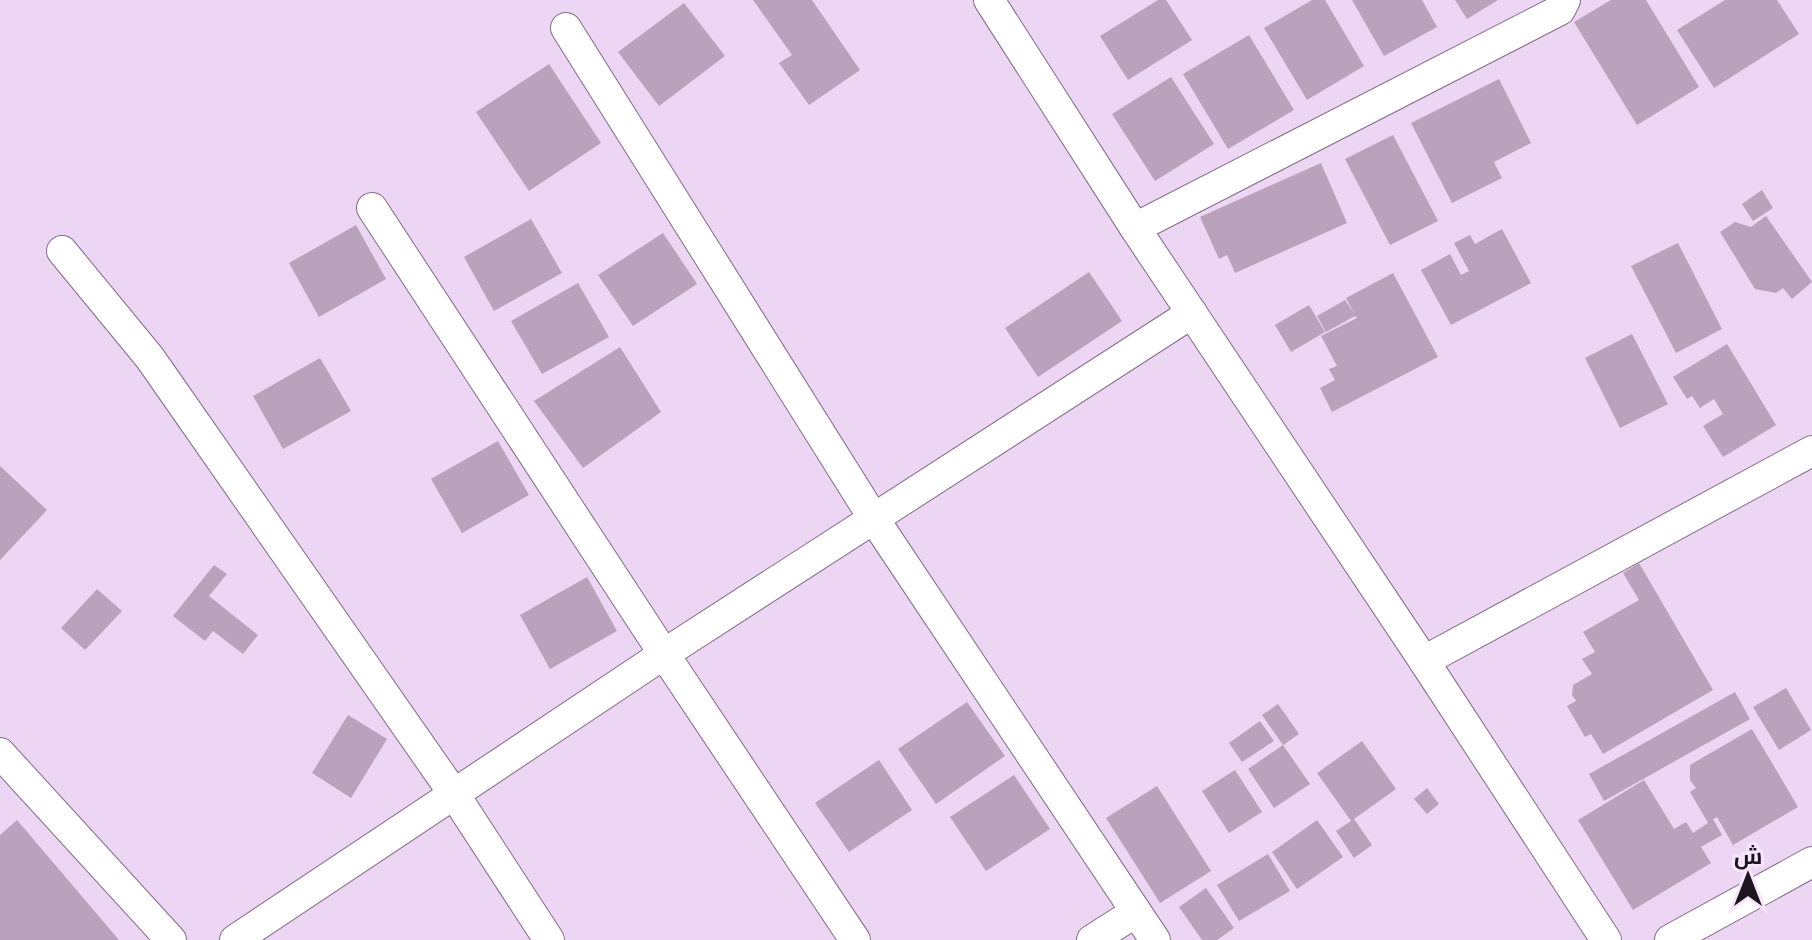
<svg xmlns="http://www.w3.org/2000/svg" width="1812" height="940" font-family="'Roboto Condensed',Cairo,sans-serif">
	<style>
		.building { fill: #bba2bc }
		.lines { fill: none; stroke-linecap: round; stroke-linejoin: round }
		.minor-casing { stroke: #806d87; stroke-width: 32 }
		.minor { stroke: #fff; stroke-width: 30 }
	</style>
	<rect width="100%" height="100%" fill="#ecd6f3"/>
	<!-- building -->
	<g class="building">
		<polygon points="753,0 812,0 860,70 809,105 779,63 792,55"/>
		<polygon points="1158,0 1166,0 1192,40 1128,80 1100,36"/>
		<polygon points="1312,0 1325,0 1364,66 1307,100 1264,28"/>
		<polygon points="1352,0 1422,0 1437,27 1384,56"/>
		<polygon points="1455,0 1498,0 1467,19"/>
		<polygon points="1611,0 1646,0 1699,87 1637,125 1574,22"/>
		<polygon points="1725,0 1777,0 1799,34 1714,88 1677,30"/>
		<polygon points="684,3 725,56 659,106 618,52"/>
		<polygon points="1249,35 1294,110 1228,149 1183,74"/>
		<polygon points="549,64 601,143 529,191 476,112"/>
		<polygon points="1171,77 1214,144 1155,181 1112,114"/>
		<polygon points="1499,79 1531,143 1494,162 1502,178 1452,203 1411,123"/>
		<polygon points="1393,135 1438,221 1390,245 1345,159"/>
		<polygon points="1321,163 1347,223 1235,273 1227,255 1219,259 1200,217"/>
		<polygon points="1762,190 1773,208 1753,221 1742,204"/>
		<polygon points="1766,216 1812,282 1792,299 1783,288 1776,293 1755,289 1720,232 1735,222 1751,227"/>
		<polygon points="531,219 562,273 494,311 464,257"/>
		<polygon points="356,225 386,279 319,317 289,263"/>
		<polygon points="1502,229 1531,283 1451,325 1421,270 1450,254 1461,275 1469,271 1454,243 1470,235 1475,244"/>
		<polygon points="663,233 697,284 633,326 598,275"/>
		<polygon points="1678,243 1722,329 1676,353 1631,266"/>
		<polygon points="1089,272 1122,321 1038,377 1005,328"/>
		<polygon points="1393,273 1438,357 1332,412 1320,388 1335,380 1329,369 1337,366 1321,336 1357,318 1355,316 1326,332 1317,316 1345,300 1354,313 1346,298"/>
		<polygon points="578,283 609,337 542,374 511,321"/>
		<polygon points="1309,305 1325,332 1291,352 1275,325"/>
		<polygon points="1632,334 1668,404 1620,428 1585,358"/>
		<polygon points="1727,344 1776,425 1723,457 1703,426 1723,414 1714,399 1700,408 1692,396 1687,399 1673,377"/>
		<polygon points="620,347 661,412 583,468 534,401"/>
		<polygon points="320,358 351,411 283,449 253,396"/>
		<polygon points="498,441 529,495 462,533 431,479"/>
		<polygon points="0,466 47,510 0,560"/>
		<polygon points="1639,563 1713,690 1603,754 1591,734 1585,737 1567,706 1576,701 1572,695 1573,685 1592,674 1582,659 1595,652 1583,632 1639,600 1623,573"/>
		<polygon points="214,565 227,574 209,596 258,635 243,654 213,631 205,641 173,616"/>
		<polygon points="587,577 617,631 550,669 520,615"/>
		<polygon points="97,589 122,611 85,650 61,628"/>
		<polygon points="1786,688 1811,730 1779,750 1753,707"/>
		<polygon points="1735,692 1750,719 1604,801 1589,774"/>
		<polygon points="967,702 1005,756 936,804 898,749"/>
		<polygon points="1278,704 1299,734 1283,745 1262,715"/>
		<polygon points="348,715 387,739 351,798 312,773"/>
		<polygon points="1260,721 1274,741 1242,762 1229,743"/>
		<polygon points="1752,729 1798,807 1733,845 1717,817 1713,819 1722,835 1701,847 1711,863 1633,910 1578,820 1644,780 1674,829 1686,822 1693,833 1708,823 1690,792 1696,788 1690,780 1690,765"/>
		<polygon points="1362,741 1396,789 1354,819 1372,845 1354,858 1336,831 1351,821 1317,773"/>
		<polygon points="1283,745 1310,784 1274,808 1248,769"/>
		<polygon points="879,760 912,810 849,852 815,803"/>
		<polygon points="1235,770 1262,812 1229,833 1202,791"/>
		<polygon points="1014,775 1050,829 986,871 950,817"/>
		<polygon points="1157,786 1211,871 1160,903 1106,818"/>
		<polygon points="1427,788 1439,804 1427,814 1414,799"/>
		<polygon points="17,820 119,940 0,940 0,835"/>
		<polygon points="1317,820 1343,857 1297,889 1272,852"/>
		<polygon points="1268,854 1290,891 1239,921 1217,885"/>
		<polygon points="1206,888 1234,928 1217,940 1202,940 1179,907"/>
	</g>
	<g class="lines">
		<defs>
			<g id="minor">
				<polyline points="989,0 1135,228 1424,661 1606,940"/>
				<polyline points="566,28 874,519 1155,940"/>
				<polyline points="372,208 664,654 855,940"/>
				<polyline points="1135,228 1560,10 1565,0"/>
				<polyline points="62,251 150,358 454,794 549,940"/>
				<polyline points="1424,661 1812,451"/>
				<polyline points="0,753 171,940"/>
				<polyline points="235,940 664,654 1192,313"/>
				<polyline points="1092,940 1136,912"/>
				<polyline points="1670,940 1812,862"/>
			</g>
		</defs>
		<!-- minor casing -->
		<use href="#minor" class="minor-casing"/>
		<!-- minor -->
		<use href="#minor" class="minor"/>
	</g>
	<!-- north arrow -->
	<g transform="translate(1748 876)" stroke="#f6e5fc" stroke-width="6" paint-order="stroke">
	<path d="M0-6L14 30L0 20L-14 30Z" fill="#1c141f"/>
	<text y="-12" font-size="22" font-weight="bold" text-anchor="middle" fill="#1c141f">ش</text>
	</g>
</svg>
